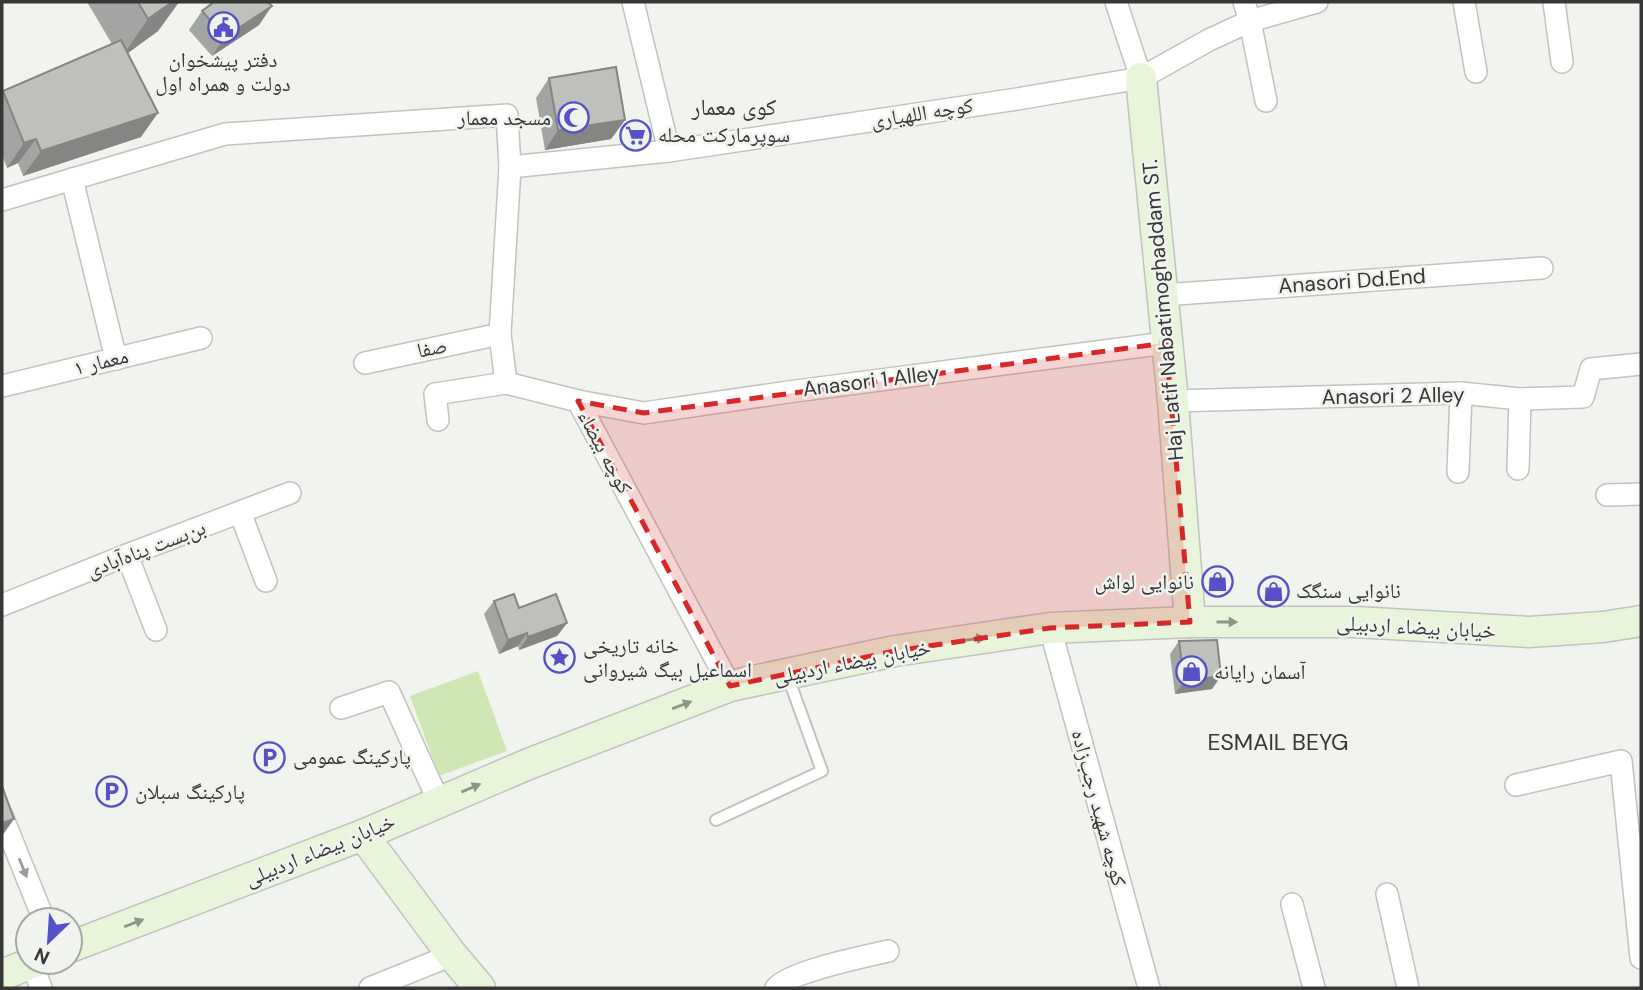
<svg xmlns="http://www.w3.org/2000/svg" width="1643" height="990" font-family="'DM Sans','Noto Naskh Arabic',sans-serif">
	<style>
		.park { fill: #cee7b5 }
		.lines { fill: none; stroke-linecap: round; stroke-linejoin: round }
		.lane-casing { stroke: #c1c3bf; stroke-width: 14 }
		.street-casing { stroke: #c1c3bf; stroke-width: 24 }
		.secondary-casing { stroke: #c1c3bf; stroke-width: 33 }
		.lane { stroke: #fff; stroke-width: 10 }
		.street { stroke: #fff; stroke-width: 21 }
		.secondary { stroke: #e8f5da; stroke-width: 30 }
		.wall { fill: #a3a5a2 }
		.shaded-wall { fill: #858684 }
		.building { fill: #bec0bc; stroke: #858684; stroke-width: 2 }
		.oneway { fill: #8f9688 }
		.oneway2 { fill: #9a9b9a }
		.marked { fill: #d62828; fill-opacity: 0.2; stroke: #d62828; stroke-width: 5; stroke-dasharray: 14 9; stroke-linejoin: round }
		.labels { text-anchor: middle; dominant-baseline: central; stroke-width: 5; stroke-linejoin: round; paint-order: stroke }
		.poi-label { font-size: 21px; fill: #363736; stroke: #f1f3ef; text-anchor: start }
		.street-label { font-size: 21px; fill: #363736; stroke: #f1f3ef }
		.neighbourhood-label { font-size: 23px; fill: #363736; stroke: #f1f3ef }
	</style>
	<rect width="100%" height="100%" fill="#f1f3ef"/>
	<!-- park -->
	<polygon class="park" points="478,671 507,751 439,776 410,696"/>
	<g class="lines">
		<defs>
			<polyline id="lane" points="716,820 822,771 788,677"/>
			<g id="street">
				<polyline points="633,2 669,151"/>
				<polyline points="1116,2 1141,78"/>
				<polyline points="1244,2 1250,21 1266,101"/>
				<polyline points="1464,2 1476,72"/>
				<polyline points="1554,2 1562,62"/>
				<polyline points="510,167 669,151 1017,99 1141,78 1209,40 1250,21 1317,2"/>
				<polyline points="72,179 116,359"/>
				<polyline points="2,200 225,134 507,115 510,167 500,334 506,383 578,401 730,686"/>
				<polyline points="1163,295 1542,268"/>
				<polyline points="365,363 500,334"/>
				<polyline points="2,386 201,338"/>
				<polyline points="578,401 644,413 788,392 1166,343"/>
				<polyline points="1173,401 1461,393 1520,399 1583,397 1591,369 1641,364"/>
				<polyline points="438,420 435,394 506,383"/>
				<polyline points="1518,469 1520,399"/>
				<polyline points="1458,472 1461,393"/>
				<polyline points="1607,495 1641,494"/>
				<polyline points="240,512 266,581"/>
				<polyline points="127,555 156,630"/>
				<polyline points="2,605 127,555 290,493"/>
				<polyline points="1050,628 1149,988"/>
				<polyline points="341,708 389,692 439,802"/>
				<polyline points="1516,785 1621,761 1641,958"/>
				<polyline points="2,816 44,920"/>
				<polyline points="1387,894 1408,988"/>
				<polyline points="1292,904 1314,988"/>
				<polyline points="32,963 41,988"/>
				<polyline points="370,988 452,955"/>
				<path d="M776,988C791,971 863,957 888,951"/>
			</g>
			<g id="secondary">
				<polyline points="1141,78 1173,401 1190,622"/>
				<polyline points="363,835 452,955 480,988"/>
				<polyline points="70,947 363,835 526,765 730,686 895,651 1050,628 1190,622 1355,622 1529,632 1603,627 1641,621"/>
				<polyline points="2,975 34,962"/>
			</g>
		</defs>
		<!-- lane casing -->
		<use href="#lane" class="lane-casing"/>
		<!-- street casing -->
		<use href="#street" class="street-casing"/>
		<!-- secondary casing -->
		<use href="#secondary" class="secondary-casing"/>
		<!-- lane -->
		<use href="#lane" class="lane"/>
		<!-- street -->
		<use href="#street" class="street"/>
		<!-- secondary -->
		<use href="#secondary" class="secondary"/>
	</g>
	<!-- wall -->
	<g class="wall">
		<polygon points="87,2 179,2 158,31 128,53 141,137 23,176 18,163 7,168 2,155 2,92 3,91 112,44"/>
		<polygon points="202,11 259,25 212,56 189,30"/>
		<polygon points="549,78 625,120 611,139 545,150 536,98"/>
		<polygon points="494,601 519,608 567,623 557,636 519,650 518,646 499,654 484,614"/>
		<polygon points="1179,641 1221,676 1212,689 1175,694 1170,654"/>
	</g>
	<!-- shaded-wall -->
	<g class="shaded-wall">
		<polygon points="172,2 179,2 158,31 121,58 148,19"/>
		<polygon points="272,6 259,25 212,56 225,37"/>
		<polygon points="158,113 141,137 23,176 41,151"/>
		<polygon points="625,120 611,139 545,150 558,130"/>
		<polygon points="36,139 18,163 7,168 24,143"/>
		<polygon points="567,623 557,636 519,650 528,637"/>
		<polygon points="527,633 518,646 499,654 508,640"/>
		<polygon points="1221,676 1212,689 1175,694 1184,681"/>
		<polygon points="14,819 2,836 2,823"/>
	</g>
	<!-- building -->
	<g class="building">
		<polygon points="138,2 172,2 148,19"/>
		<polygon points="214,2 268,2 272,6 225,37 202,11"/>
		<polygon points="121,40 158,113 41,151 36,139 24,143 3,91"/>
		<polygon points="616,67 625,120 558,130 549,78"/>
		<polygon points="514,594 519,608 556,594 567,623 528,637 527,633 508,640 494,601"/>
		<polygon points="1217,640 1221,676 1184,681 1179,641"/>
		<polygon points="2,786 14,819 2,823"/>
	</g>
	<!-- one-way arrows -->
	<defs><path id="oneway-solid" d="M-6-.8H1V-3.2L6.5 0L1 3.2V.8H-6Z" transform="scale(1.75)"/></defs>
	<g class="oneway">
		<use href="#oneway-solid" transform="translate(1227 622)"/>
		<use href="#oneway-solid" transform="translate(975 639) rotate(-8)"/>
		<use href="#oneway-solid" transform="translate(682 705) rotate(-21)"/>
		<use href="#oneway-solid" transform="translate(471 788) rotate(-23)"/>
		<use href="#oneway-solid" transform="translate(134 923) rotate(-21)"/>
	</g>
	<use class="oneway2" href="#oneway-solid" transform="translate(23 868) rotate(68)"/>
	<!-- marked area -->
	<path class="marked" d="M1166,343L1190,622L1050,628L895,651L730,686L578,401L644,413Z"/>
	<!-- icons -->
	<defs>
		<symbol id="civic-ring" viewBox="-11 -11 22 22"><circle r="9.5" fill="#f1f3ef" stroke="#5651c8" stroke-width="1.5"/><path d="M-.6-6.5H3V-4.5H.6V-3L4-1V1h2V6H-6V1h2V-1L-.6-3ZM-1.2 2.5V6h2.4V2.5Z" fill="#5651c8"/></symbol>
		<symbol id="mosque-ring" viewBox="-11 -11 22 22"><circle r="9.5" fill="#f1f3ef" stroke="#5651c8" stroke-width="1.5"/><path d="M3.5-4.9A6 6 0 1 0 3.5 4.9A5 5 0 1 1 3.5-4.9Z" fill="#5651c8"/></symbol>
		<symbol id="supermarket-ring" viewBox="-11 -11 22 22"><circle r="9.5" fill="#f1f3ef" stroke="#5651c8" stroke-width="1.5"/><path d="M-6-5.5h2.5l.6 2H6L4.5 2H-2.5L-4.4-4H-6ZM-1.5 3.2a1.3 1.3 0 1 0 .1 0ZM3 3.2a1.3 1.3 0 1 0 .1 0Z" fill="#5651c8"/></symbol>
		<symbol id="shop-ring" viewBox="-11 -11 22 22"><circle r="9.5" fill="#f1f3ef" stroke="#5651c8" stroke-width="1.5"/><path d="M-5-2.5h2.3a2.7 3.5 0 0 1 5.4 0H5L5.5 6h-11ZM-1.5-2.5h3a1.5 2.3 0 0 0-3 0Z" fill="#5651c8"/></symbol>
		<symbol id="sight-ring" viewBox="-11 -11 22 22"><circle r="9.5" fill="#f1f3ef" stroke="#5651c8" stroke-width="1.5"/><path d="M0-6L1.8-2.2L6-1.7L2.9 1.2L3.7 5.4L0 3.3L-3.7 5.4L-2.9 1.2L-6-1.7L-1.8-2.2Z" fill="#5651c8"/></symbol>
		<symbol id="parking-ring" viewBox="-11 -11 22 22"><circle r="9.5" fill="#f1f3ef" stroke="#5651c8" stroke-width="1.5"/><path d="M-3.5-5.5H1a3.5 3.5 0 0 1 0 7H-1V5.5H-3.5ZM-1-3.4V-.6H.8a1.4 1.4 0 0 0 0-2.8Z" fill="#5651c8"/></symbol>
	</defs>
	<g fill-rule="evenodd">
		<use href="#civic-ring" x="206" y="10" width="35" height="35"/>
		<use href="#mosque-ring" x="556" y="100" width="35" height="35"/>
		<use href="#supermarket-ring" x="618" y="118" width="35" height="35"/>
		<use href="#shop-ring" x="1200" y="564" width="35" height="35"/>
		<use href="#shop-ring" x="1256" y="574" width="35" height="35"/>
		<use href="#sight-ring" x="542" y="640" width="35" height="35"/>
		<use href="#shop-ring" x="1174" y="654" width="35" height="35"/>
		<use href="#parking-ring" x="252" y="740" width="35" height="35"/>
		<use href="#parking-ring" x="94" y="774" width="35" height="35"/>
	</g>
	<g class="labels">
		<!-- poi labels -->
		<g class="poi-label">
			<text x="223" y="60" text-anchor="middle">دفتر پیشخوان<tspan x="223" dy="24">دولت و همراه اول</tspan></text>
			<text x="551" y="118" text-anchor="end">مسجد معمار</text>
			<text x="658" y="135">سوپرمارکت محله</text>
			<text x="1194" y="582" text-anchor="end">نانوایی لواش</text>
			<text x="1296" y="591">نانوایی سنگک</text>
			<text x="583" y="646">خانه تاریخی<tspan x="583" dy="24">اسماعیل بیگ شیروانی</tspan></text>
			<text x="1214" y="672">آسمان رایانه</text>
			<text x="293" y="757">پارکینگ عمومی</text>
			<text x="135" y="792">پارکینگ سبلان</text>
		</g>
		<!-- street labels -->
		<g class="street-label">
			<text transform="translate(922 113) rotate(-9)">کوچه اللهیاری</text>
			<text transform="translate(1352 281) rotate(-4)">Anasori Dd.End</text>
			<text transform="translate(1163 310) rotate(-95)">Haj Latif Nabatimoghaddam ST.</text>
			<text transform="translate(432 348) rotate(-12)">صفا</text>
			<text transform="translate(101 362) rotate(-14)">معمار ۱</text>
			<text transform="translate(871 381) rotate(-7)">Anasori 1 Alley</text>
			<text transform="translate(1393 396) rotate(-1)">Anasori 2 Alley</text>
			<text transform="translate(605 452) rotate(62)">کوچه بیضاء</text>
			<text transform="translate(146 549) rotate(-21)">بن‌بست پناه‌آبادی</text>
			<text transform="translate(1416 627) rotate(3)">خیابان بیضاء اردبیلی</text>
			<text transform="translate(852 662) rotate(-11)">خیابان بیضاء اردبیلی</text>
			<text transform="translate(1099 808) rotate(75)">کوچه شهید رجب‌زاده</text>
			<text transform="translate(320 850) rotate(-22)">خیابان بیضاء اردبیلی</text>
		</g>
		<!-- neighbourhood labels -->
		<g class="neighbourhood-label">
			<text x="734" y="107">کوی معمار</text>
			<text x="1278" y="742">ESMAIL BEYG</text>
		</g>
	</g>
	<!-- border -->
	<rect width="1643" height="990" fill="none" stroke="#363736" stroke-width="7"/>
	<!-- north arrow -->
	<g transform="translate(49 941) rotate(205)"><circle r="33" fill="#f1f3ef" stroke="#a6a8a5" stroke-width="2"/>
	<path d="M0-5L12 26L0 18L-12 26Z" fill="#5651c8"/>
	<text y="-10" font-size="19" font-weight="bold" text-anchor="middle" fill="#363736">N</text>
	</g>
</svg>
